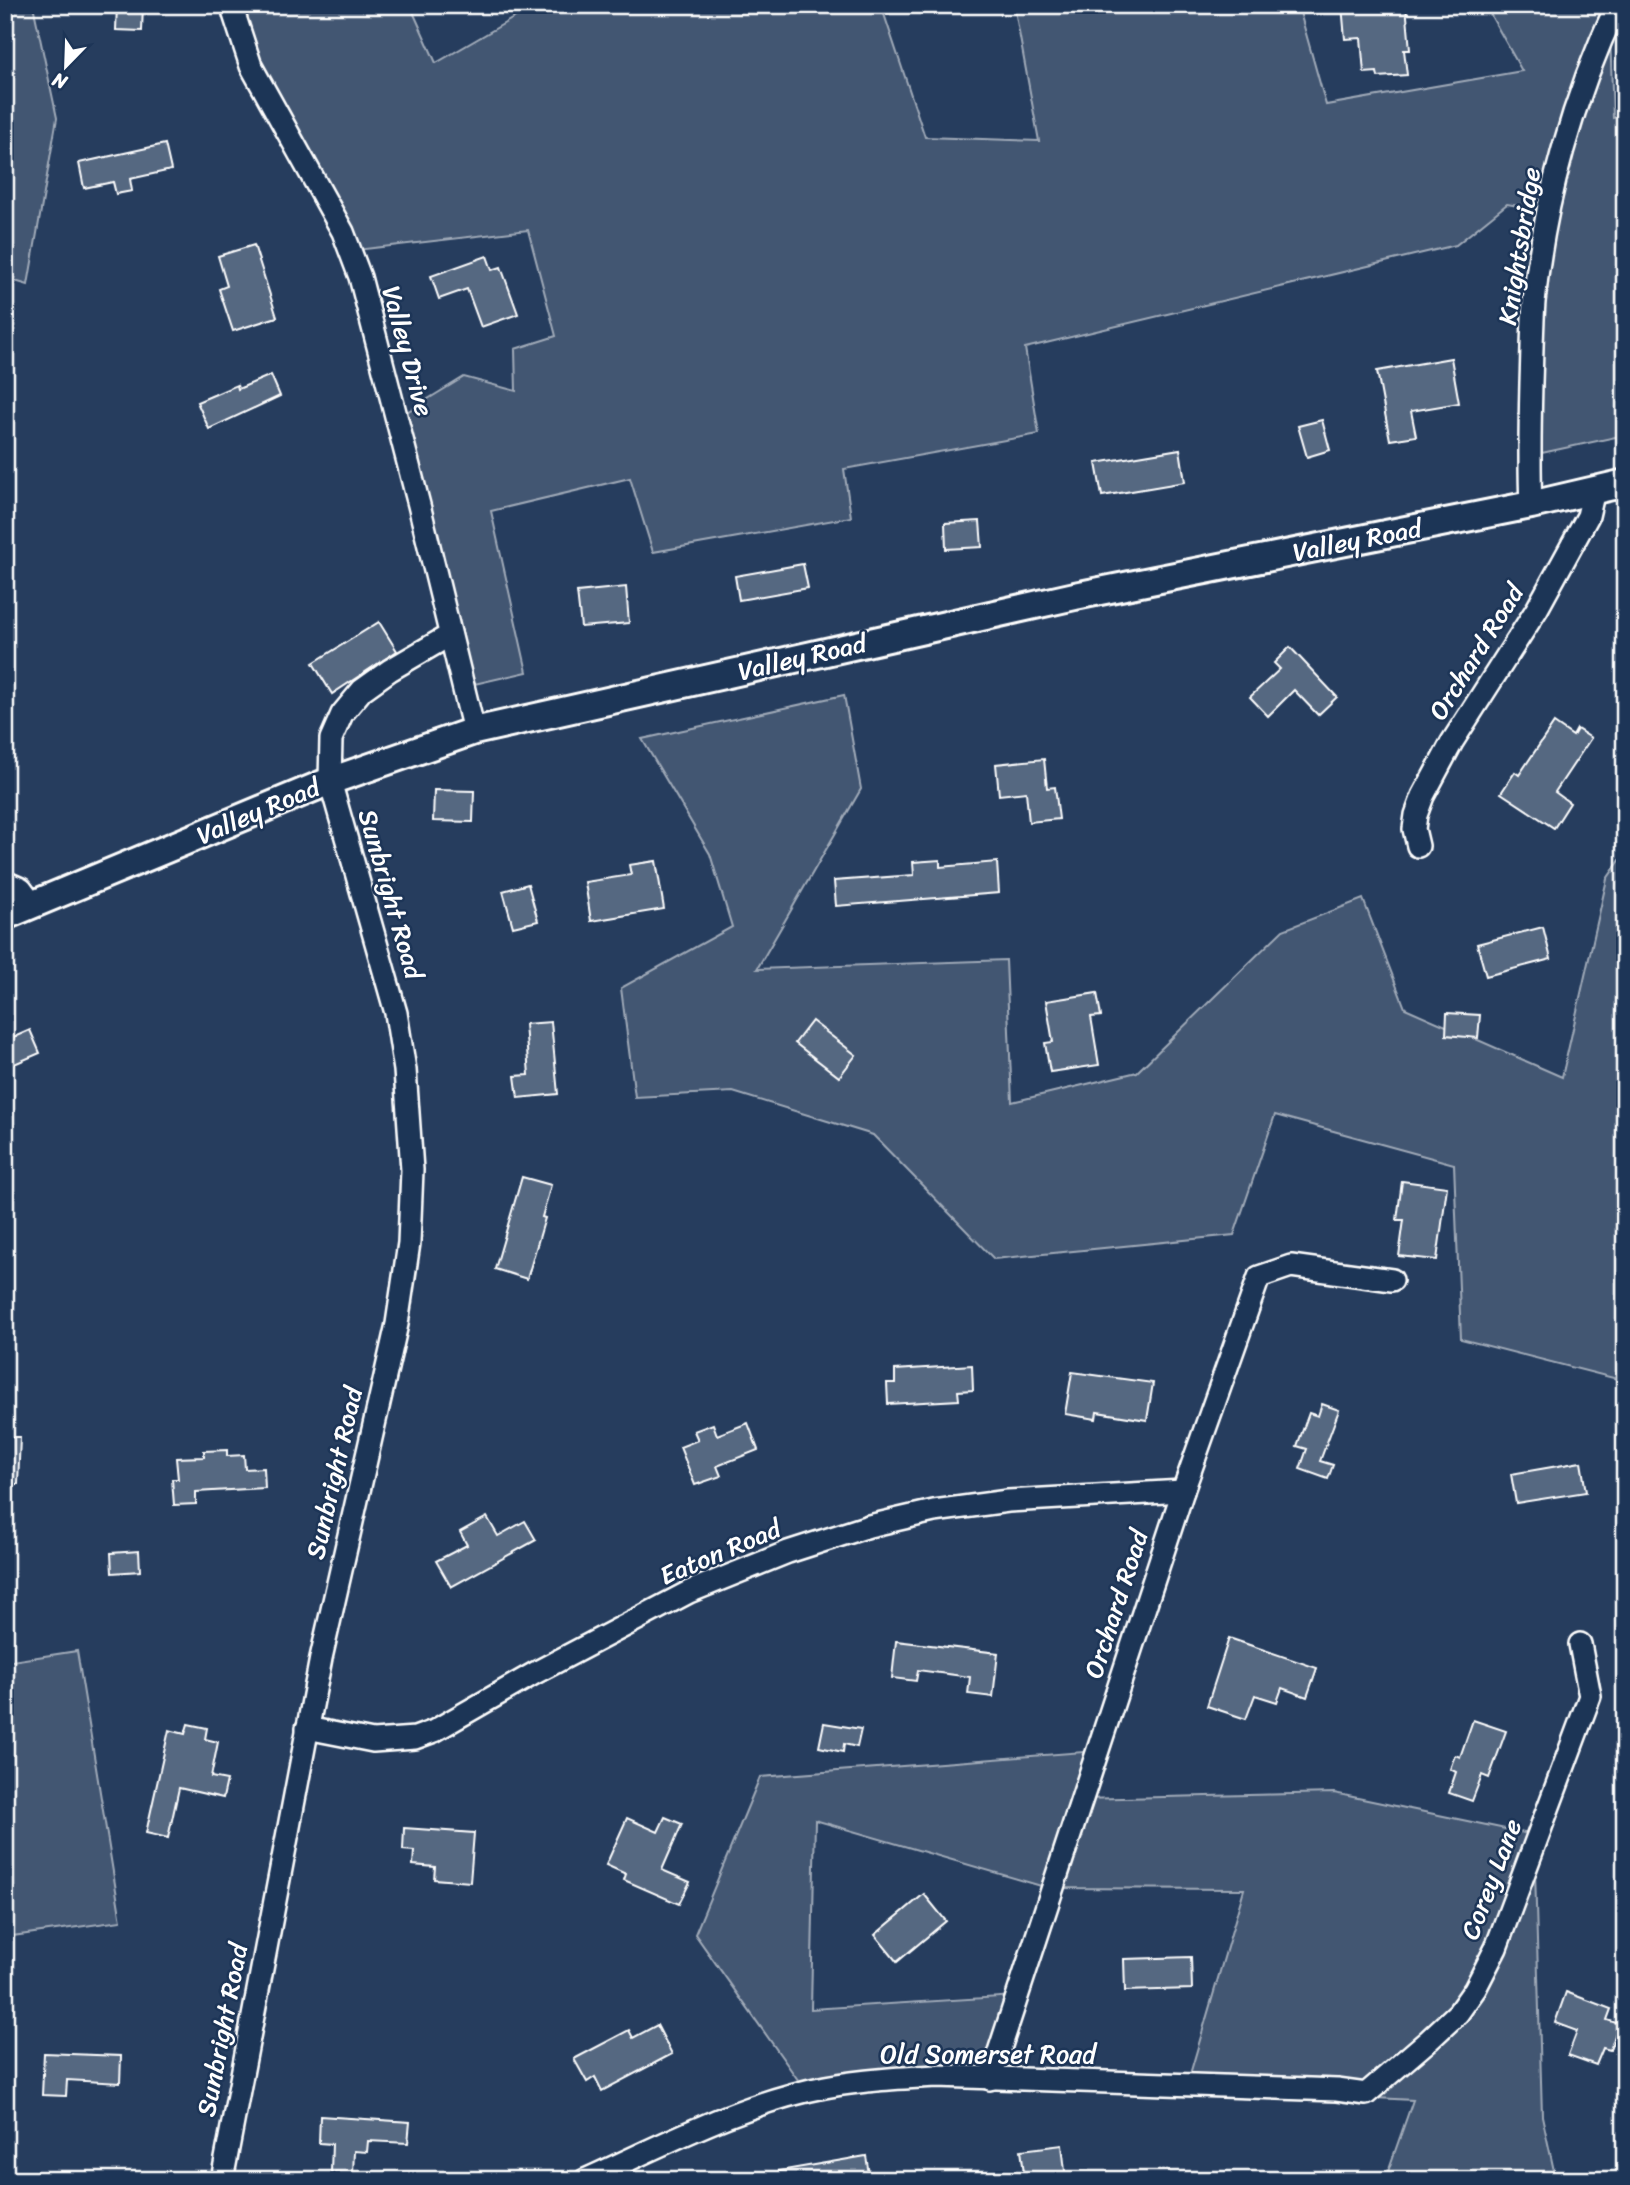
<svg xmlns="http://www.w3.org/2000/svg" width="1630" height="2185" font-family="Sriracha,sans-serif">
	<style>
		.green { fill: #425672; stroke: #a0aab8; stroke-width: 2 }
		.building { fill: #556781; stroke: #fff; stroke-width: 2 }
		.lines { fill: none; stroke-linecap: round; stroke-linejoin: round }
		.minor-casing { stroke: #fff; stroke-width: 26 }
		.major-casing { stroke: #fff; stroke-width: 32 }
		.minor { stroke: #1d3557; stroke-width: 21 }
		.major { stroke: #1d3557; stroke-width: 26 }
		.labels { text-anchor: middle; dominant-baseline: central; stroke-width: 5; stroke-linejoin: round; paint-order: stroke }
		.street-label { font-size: 26px; fill: #fff; stroke: #1d3557 }
	</style>
	<rect width="100%" height="100%" fill="#263d5e"/>
	<filter id="ink" filterUnits="userSpaceOnUse"><feTurbulence type="fractalNoise" baseFrequency=".0143" numOctaves="2"/><feDisplacementMap in="SourceGraphic" scale="14" xChannelSelector="R" yChannelSelector="G"/><feConvolveMatrix kernelMatrix="1 2 1 2 8 2 1 2 1" color-interpolation-filters="sRGB"/></filter>
	<g filter="url(#ink)">
		<!-- green -->
		<g class="green">
			<polygon points="5,5 33,5 57,118 28,285 5,278"/>
			<polygon points="231,5 410,5 436,63 517,16 516,5 881,5 925,137 1039,141 1014,5 1298,5 1326,105 1522,71 1485,5 1609,5 1613,118 1625,115 1625,435 1528,456 1542,210 1507,204 1456,245 1025,348 1039,434 844,469 851,517 653,552 630,478 491,511 527,672 457,688 397,418 464,377 516,391 515,349 556,336 528,230 348,251"/>
			<polygon points="844,695 861,789 757,969 1006,960 1012,1102 1137,1072 1283,930 1363,899 1405,1008 1562,1077 1607,879 1625,853 1625,1381 1461,1339 1454,1164 1275,1115 1234,1235 994,1259 873,1135 733,1092 635,1097 621,988 732,927 710,854 642,739"/>
			<polygon points="77,1651 121,1921 5,1937 5,1662"/>
			<polygon points="1096,1751 1080,1799 1334,1793 1534,1835 1542,2116 1556,2180 1385,2180 1413,2100 1186,2088 1244,1889 1048,1888 815,1820 811,2009 1015,1996 984,2071 803,2087 695,1934 760,1777"/>
		</g>
		<!-- building -->
		<g class="building">
			<polygon points="117,5 143,5 142,31 116,30"/>
			<polygon points="1342,5 1406,5 1410,50 1404,50 1407,75 1378,77 1377,72 1364,73 1361,38 1345,39"/>
			<polygon points="165,144 171,170 130,179 132,191 116,194 113,182 84,188 79,163"/>
			<polygon points="254,245 277,317 233,331 219,289 227,286 218,256"/>
			<polygon points="487,256 492,270 501,267 518,314 481,327 467,289 439,299 431,276"/>
			<polygon points="1451,358 1459,403 1411,411 1416,436 1390,440 1377,371"/>
			<polygon points="271,375 280,396 209,429 197,402 237,385 238,389"/>
			<polygon points="1322,420 1330,450 1307,457 1298,426"/>
			<polygon points="1180,449 1185,482 1102,496 1096,463"/>
			<polygon points="980,521 982,547 946,549 945,523"/>
			<polygon points="803,564 808,588 739,600 735,576"/>
			<polygon points="626,587 629,623 581,627 577,592"/>
			<polygon points="379,622 397,651 332,694 313,663"/>
			<polygon points="1290,647 1337,697 1318,715 1294,690 1268,716 1250,697 1280,669 1274,663"/>
			<polygon points="1554,723 1573,736 1577,729 1591,738 1555,792 1570,803 1554,828 1501,793 1515,772 1519,775"/>
			<polygon points="1044,759 1047,788 1055,787 1059,819 1029,822 1026,792 999,795 996,764"/>
			<polygon points="434,790 474,791 473,822 433,821"/>
			<polygon points="940,860 940,867 997,862 999,893 836,906 834,881 914,875 913,862"/>
			<polygon points="656,861 664,909 591,921 585,882 631,875 629,865"/>
			<polygon points="528,884 538,921 513,927 503,891"/>
			<polygon points="1543,927 1551,959 1486,976 1477,944"/>
			<polygon points="1097,993 1101,1016 1091,1017 1099,1065 1050,1072 1045,1043 1053,1042 1046,1001"/>
			<polygon points="1447,1013 1480,1015 1478,1038 1446,1035"/>
			<polygon points="812,1021 856,1055 839,1077 795,1043"/>
			<polygon points="551,1022 558,1094 518,1098 515,1076 529,1075 525,1024"/>
			<polygon points="30,1030 40,1053 5,1068 5,1041"/>
			<polygon points="522,1177 551,1185 542,1217 545,1218 527,1279 495,1269"/>
			<polygon points="1402,1181 1447,1187 1437,1260 1399,1256 1404,1220 1397,1220"/>
			<polygon points="972,1365 973,1390 958,1391 959,1400 888,1404 887,1383 895,1383 895,1370"/>
			<polygon points="1072,1372 1153,1383 1147,1420 1097,1412 1096,1419 1065,1414"/>
			<polygon points="1322,1404 1339,1410 1320,1461 1333,1465 1328,1479 1300,1469 1307,1449 1297,1446 1309,1413 1318,1416"/>
			<polygon points="748,1423 758,1450 717,1466 721,1476 695,1485 680,1447 698,1440 694,1431 713,1424 717,1435"/>
			<polygon points="5,1437 20,1437 18,1484 5,1484"/>
			<polygon points="227,1450 227,1456 244,1455 245,1469 264,1468 265,1488 196,1492 196,1504 174,1505 172,1479 178,1479 176,1458 204,1457 204,1451"/>
			<polygon points="1581,1462 1586,1492 1516,1503 1511,1474"/>
			<polygon points="487,1517 498,1536 525,1521 536,1540 451,1587 436,1561 467,1545 460,1532"/>
			<polygon points="139,1551 140,1571 112,1573 111,1553"/>
			<polygon points="1229,1638 1317,1668 1307,1697 1282,1688 1277,1702 1255,1695 1246,1719 1207,1706"/>
			<polygon points="896,1641 998,1653 993,1697 968,1694 970,1677 918,1670 916,1681 892,1678"/>
			<polygon points="1473,1720 1506,1731 1489,1778 1482,1775 1472,1801 1449,1793 1456,1772 1450,1769 1455,1755 1460,1757"/>
			<polygon points="824,1723 861,1729 857,1747 844,1744 843,1752 819,1747"/>
			<polygon points="188,1724 207,1728 205,1739 218,1742 211,1777 227,1780 223,1798 179,1788 168,1838 146,1833 169,1730 185,1734"/>
			<polygon points="665,1817 682,1824 662,1870 690,1882 679,1904 624,1880 626,1874 606,1865 627,1818 658,1832"/>
			<polygon points="404,1828 474,1833 470,1882 434,1879 435,1867 413,1865 414,1851 403,1850"/>
			<polygon points="924,1894 946,1921 897,1962 875,1935"/>
			<polygon points="1191,1957 1192,1989 1125,1991 1124,1959"/>
			<polygon points="1566,1992 1611,2009 1607,2020 1619,2024 1610,2050 1603,2048 1596,2065 1568,2055 1577,2031 1555,2023"/>
			<polygon points="657,2025 672,2054 602,2091 595,2077 587,2082 574,2059 629,2030 633,2038"/>
			<polygon points="44,2053 121,2056 120,2083 67,2080 66,2096 42,2095"/>
			<polygon points="320,2116 410,2122 408,2143 368,2141 367,2152 354,2151 353,2174 331,2172 332,2144 319,2143"/>
			<polygon points="1062,2145 1066,2180 1025,2180 1021,2150"/>
			<polygon points="866,2156 870,2180 779,2180 779,2171"/>
		</g>
		<g class="lines">
			<defs>
				<g id="minor">
					<polyline points="234,5 234,14 251,66 343,232 360,277 419,505 474,731"/>
					<path d="M1531,505C1529,464 1530,424 1531,383C1532,356 1532,329 1534,302C1544,201 1573,97 1617,5"/>
					<polyline points="1418,846 1414,829 1416,815 1423,796 1452,742 1537,609 1588,516 1594,490"/>
					<polyline points="5,882 21,889 33,905"/>
					<polyline points="307,1728 373,1741 415,1738 434,1731 535,1673 689,1592 788,1552 869,1526 934,1511 1008,1501 1183,1491"/>
					<polyline points="990,2079 1183,1491 1259,1277 1291,1266 1392,1280"/>
					<polyline points="222,2180 321,1658 397,1324 409,1243 412,1170 405,1070 396,1013 330,781 331,739 342,714 362,690 390,670 450,635"/>
					<path d="M585,2180C663,2145 741,2103 825,2087C863,2080 900,2078 937,2076L1337,2090L1366,2094L1429,2040L1458,2013L1475,1989L1496,1948L1590,1696L1580,1644"/>
				</g>
				<polyline id="major" points="5,916 330,781 474,731 1075,596 1531,505 1625,483"/>
			</defs>
			<!-- minor casing -->
			<use href="#minor" class="minor-casing"/>
			<!-- major casing -->
			<use href="#major" class="major-casing"/>
			<!-- minor -->
			<use href="#minor" class="minor"/>
			<!-- major -->
			<use href="#major" class="major"/>
		</g>
	</g>
	<g class="labels">
		<!-- street labels -->
		<g class="street-label">
			<text transform="translate(1519 246) rotate(-81)">Knightsbridge</text>
			<text transform="translate(408 351) rotate(75)">Valley Drive</text>
			<text transform="translate(1357 540) rotate(-11)">Valley Road</text>
			<text transform="translate(1476 652) rotate(-58)">Orchard Road</text>
			<text transform="translate(802 657) rotate(-13)">Valley Road</text>
			<text transform="translate(258 811) rotate(-23)">Valley Road</text>
			<text transform="translate(391 894) rotate(74)">Sunbright Road</text>
			<text transform="translate(334 1473) rotate(-77)">Sunbright Road</text>
			<text transform="translate(720 1552) rotate(-23)">Eaton Road</text>
			<text transform="translate(1116 1604) rotate(-72)">Orchard Road</text>
			<text transform="translate(1491 1879) rotate(-69)">Corey Lane</text>
			<text transform="translate(222 2030) rotate(-79)">Sunbright Road</text>
			<text x="988" y="2054">Old Somerset Road</text>
		</g>
	</g>
	<!-- margin -->
	<rect width="1630" height="2185" fill="none" stroke="#1d3557" stroke-width="28"/>
	<rect x="14" y="14" width="1602" height="2157" fill="none" stroke="#fff" stroke-width="2.5" filter="url(#ink)"/>
	<!-- north arrow -->
	<g transform="translate(66 66) rotate(203)" stroke="#1d3557" stroke-width="5" paint-order="stroke">
	<path d="M0-5L12 26L0 18L-12 26Z" fill="#ffffff"/>
	<text y="-10" font-size="19" font-weight="bold" text-anchor="middle" fill="#ffffff">N</text>
	</g>
</svg>
